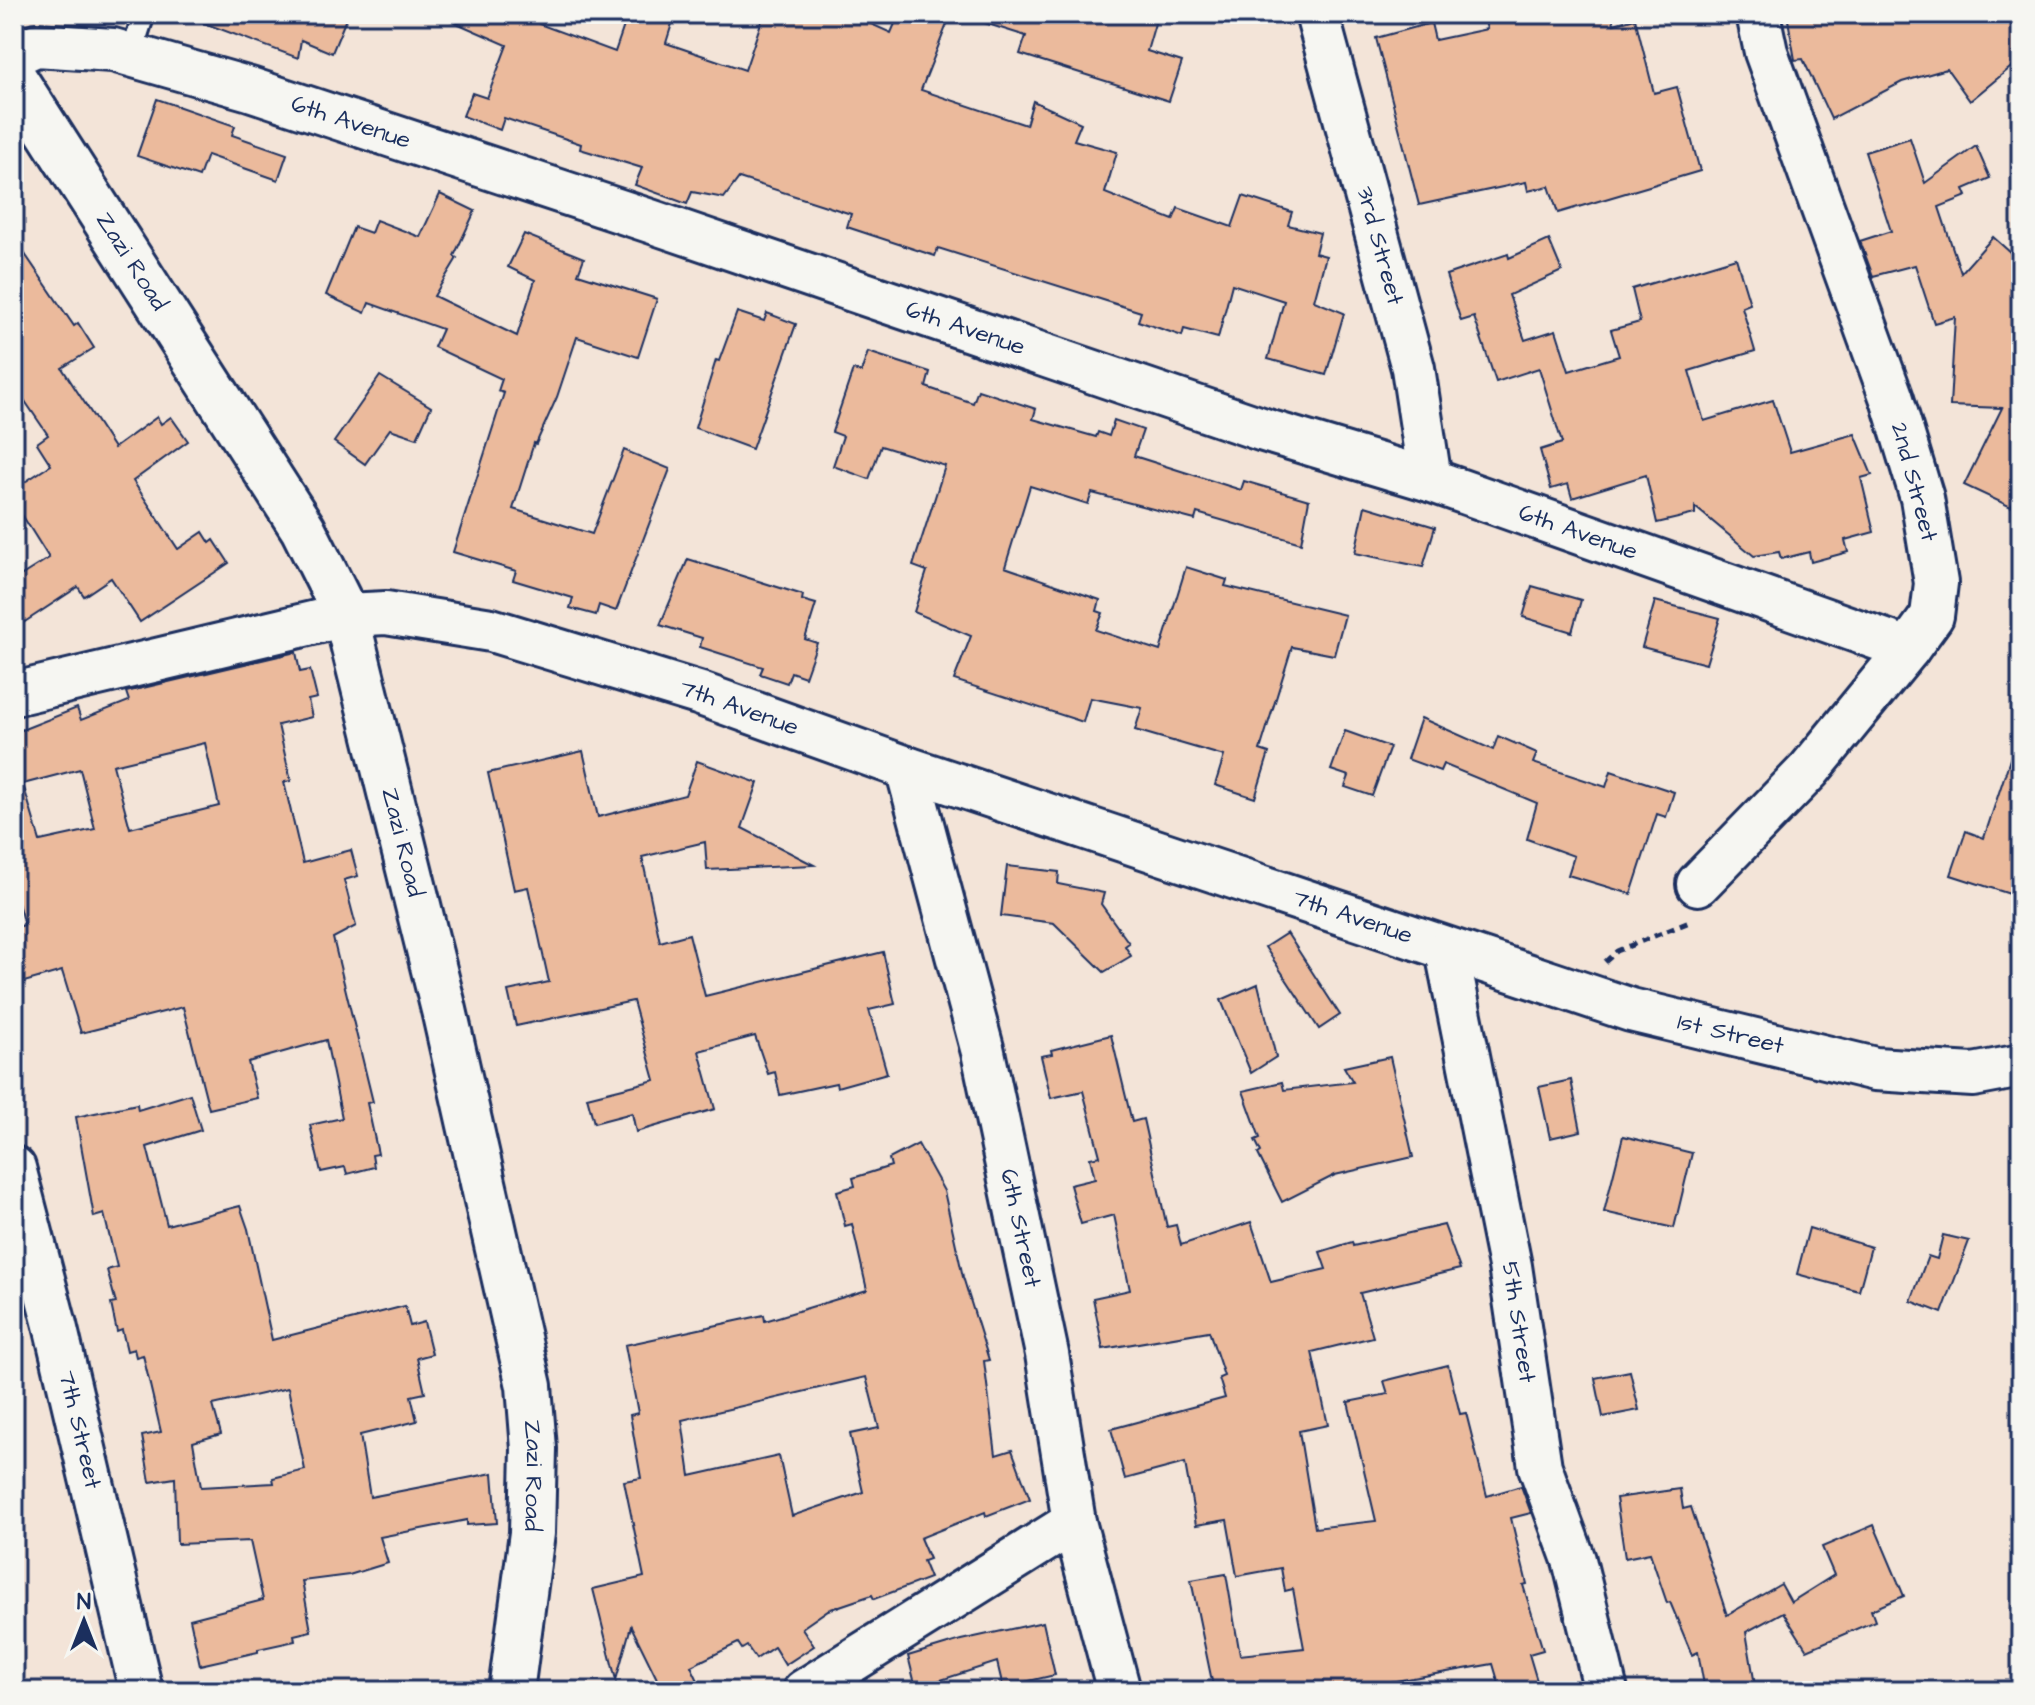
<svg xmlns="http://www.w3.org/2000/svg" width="2035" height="1705" font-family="'Architects Daughter',sans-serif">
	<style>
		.building { fill: #ebba9c; stroke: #1b2f5e; stroke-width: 2; fill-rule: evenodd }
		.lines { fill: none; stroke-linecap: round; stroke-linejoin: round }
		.service-casing { stroke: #1b2f5e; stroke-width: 26 }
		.minor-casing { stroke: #1b2f5e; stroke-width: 48 }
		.tertiary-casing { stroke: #1b2f5e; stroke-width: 50 }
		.path { stroke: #1b2f5e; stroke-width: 5; stroke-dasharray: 8 6; stroke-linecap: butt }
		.service { stroke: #f6f6f2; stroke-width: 20 }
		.minor { stroke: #f6f6f2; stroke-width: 42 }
		.tertiary { stroke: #f6f6f2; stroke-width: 44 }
		.labels { text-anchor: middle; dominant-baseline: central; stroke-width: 8; stroke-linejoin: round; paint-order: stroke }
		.street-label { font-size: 24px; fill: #1b2f5e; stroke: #f6f6f2 }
	</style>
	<rect width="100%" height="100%" fill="#f3e4d8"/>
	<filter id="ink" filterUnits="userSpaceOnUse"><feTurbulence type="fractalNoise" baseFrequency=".0125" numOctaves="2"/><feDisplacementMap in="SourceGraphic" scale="16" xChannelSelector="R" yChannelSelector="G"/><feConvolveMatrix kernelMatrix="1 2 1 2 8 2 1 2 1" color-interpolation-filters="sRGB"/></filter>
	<g filter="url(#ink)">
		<!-- building -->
		<g class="building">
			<polygon points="188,14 348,14 332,53 301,40 298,58 188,17"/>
			<polygon points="436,14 544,14 539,24 615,52 628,14 675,14 666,43 745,70 764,14 849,14 891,33 899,14 951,14 921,90 1026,125 1033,101 1081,123 1074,140 1117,152 1105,193 1173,220 1178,208 1232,227 1243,196 1292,212 1288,225 1320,233 1315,253 1326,256 1314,301 1344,313 1326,375 1268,359 1284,301 1232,284 1218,338 1184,329 1182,336 1138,321 1141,312 938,248 935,256 847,227 851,214 739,178 724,198 692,192 687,204 635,185 642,168 580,149 581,144 504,118 500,130 463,116 472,93 487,98 507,45"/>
			<polygon points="976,14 1138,14 1156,20 1147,51 1182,62 1169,101 1020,54 1026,36 975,20"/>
			<polygon points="1483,14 1612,14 1614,24 1635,18 1654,93 1677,87 1700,171 1558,213 1549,186 1528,191 1526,182 1419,205 1376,38 1431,23 1435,40 1487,29"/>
			<polygon points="1787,14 2003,14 2021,35 2021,59 1970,101 1947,69 1902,82 1831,119 1803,59 1795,60"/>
			<polygon points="157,99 235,126 232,135 287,154 278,180 207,155 199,177 137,156"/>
			<polygon points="1910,138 1925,183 1976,146 1990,178 1964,189 1967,196 1939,207 1961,273 1993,237 2021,262 2021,486 2011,507 1964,485 2002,408 1950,406 1955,317 1934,323 1915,265 1873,276 1860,241 1891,231 1865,152"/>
			<polygon points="440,194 475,211 454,256 457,258 434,296 517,336 535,280 508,267 524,234 584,258 578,274 657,299 638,357 577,337 557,397 536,444 534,443 513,509 592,534 624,450 670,469 616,611 599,605 596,615 570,608 573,598 513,580 516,571 453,552 504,393 498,391 502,379 434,347 442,329 369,303 365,313 326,295 354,227 371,233 376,220 420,237"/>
			<polygon points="14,238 74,326 78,323 94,348 62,368 114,448 157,417 161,424 171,417 188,441 133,481 178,549 203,532 210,543 214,540 229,563 140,622 111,578 84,596 78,587 14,629 14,580 49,558 14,502 14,489 51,465 37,443 48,435 14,385"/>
			<polygon points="1549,240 1562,271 1509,295 1525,340 1556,330 1569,371 1619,356 1611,330 1640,322 1632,289 1736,258 1750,304 1742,307 1755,351 1689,371 1704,421 1773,400 1790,452 1855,434 1872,475 1861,478 1874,532 1845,540 1848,552 1811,562 1809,552 1781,559 1779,552 1754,556 1695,507 1695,514 1657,523 1646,475 1572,498 1568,484 1551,489 1540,450 1562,443 1539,368 1496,382 1474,317 1461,321 1446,275 1508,254 1509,258"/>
			<polygon points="737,312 764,321 767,313 796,324 752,449 695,428 716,360 719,361"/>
			<polygon points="868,352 930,372 926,387 973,403 978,390 1036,409 1033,419 1096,437 1098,432 1109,436 1114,420 1143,430 1134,456 1241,490 1244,481 1309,500 1301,543 1197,513 1195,520 1092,493 1088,504 1030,486 1005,567 1100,600 1097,611 1103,613 1096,630 1160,651 1186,567 1227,580 1225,586 1345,615 1334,655 1292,647 1260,750 1269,753 1255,798 1215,785 1224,756 1135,730 1142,708 1090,698 1083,722 954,680 971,636 914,612 927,571 913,566 945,466 881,446 869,479 833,466 843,436 832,432 853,370 861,372"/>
			<polygon points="380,376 431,407 417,438 390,429 365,464 334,442"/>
			<polygon points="1365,506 1435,527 1423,567 1355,553"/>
			<polygon points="688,559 803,595 802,600 816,604 805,639 817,643 805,677 791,672 787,683 760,674 763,667 700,647 702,638 660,625"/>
			<polygon points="1532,586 1581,600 1572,632 1523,617"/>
			<polygon points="1655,601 1720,618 1706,664 1642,647"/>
			<path d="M296,652L300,672L310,670L317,698L308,700L312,717L278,725L291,781L284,782L303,863L351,850L358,876L344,880L356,926L333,938L373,1102L367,1103L378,1154L372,1155L374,1167L347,1174L345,1167L321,1172L310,1125L342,1118L326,1040L248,1062L257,1098L209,1109L183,1007L81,1033L62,971L14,985V928L24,925L14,888V733L77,708L81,720L129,701L126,692ZM205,743L219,806L130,828L113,765ZM80,769L95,829L40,841L23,784Z"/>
			<polygon points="1421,718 1493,750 1498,736 1537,753 1533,763 1606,787 1611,771 1674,792 1666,817 1657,814 1631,894 1568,875 1574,856 1527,839 1537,803 1443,764 1440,771 1407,759"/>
			<polygon points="1345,731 1390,747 1372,796 1345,787 1349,776 1331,770"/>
			<polygon points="2016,741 2021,742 2021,880 2016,896 1951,875 1966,831 1984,838"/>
			<polygon points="583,751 598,817 685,795 697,761 758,783 742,828 814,865 707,870 705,842 642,857 660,942 689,934 705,996 883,952 895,1004 869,1010 887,1073 837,1087 836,1083 780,1095 775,1072 768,1074 755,1036 699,1051 715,1109 636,1132 632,1113 594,1123 587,1097 655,1080 633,1001 516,1026 508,991 549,982 528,887 514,890 488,773"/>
			<polygon points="1007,866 1059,872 1058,884 1104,893 1101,904 1129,943 1125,946 1131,956 1104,972 1054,923 1001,916"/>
			<polygon points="1287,933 1340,1015 1319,1029 1265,947"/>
			<polygon points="1258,984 1276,1057 1251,1073 1221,1000"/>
			<polygon points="1111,1035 1132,1122 1143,1119 1167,1227 1176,1225 1181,1245 1251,1222 1271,1282 1326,1269 1320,1252 1352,1242 1353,1246 1444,1225 1460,1269 1360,1293 1373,1337 1312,1352 1328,1425 1299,1431 1315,1528 1376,1521 1348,1402 1388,1394 1384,1381 1448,1365 1460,1414 1466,1413 1487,1496 1521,1486 1531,1513 1511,1518 1527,1584 1523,1585 1543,1650 1529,1654 1540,1691 1501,1691 1493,1664 1356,1688 1329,1687 1329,1691 1214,1691 1191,1580 1226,1574 1240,1655 1304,1648 1293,1589 1285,1591 1281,1568 1237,1576 1227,1520 1196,1525 1185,1463 1125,1479 1111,1429 1225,1398 1219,1378 1224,1376 1209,1331 1103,1349 1093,1298 1130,1290 1114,1215 1081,1224 1070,1185 1095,1179 1090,1158 1100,1156 1083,1091 1051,1098 1041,1056 1052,1054 1051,1050"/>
			<polygon points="1390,1057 1413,1157 1335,1175 1282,1202 1258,1154 1261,1152 1255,1140 1260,1138 1243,1091 1282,1082 1284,1090 1353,1082 1344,1067"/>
			<polygon points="1571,1080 1581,1131 1550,1138 1539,1087"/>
			<path d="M190,1094L201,1130L147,1147L167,1225L240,1206L248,1229L272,1340L405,1306L410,1326L424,1322L432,1354L417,1358L425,1393L411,1396L417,1421L360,1435L370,1497L493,1473L497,1523L467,1525V1520L380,1537L388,1563L349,1575L302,1581L311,1631L294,1635L295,1641L258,1649V1652L200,1665L190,1619L263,1600L250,1541L177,1544L175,1478L150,1482L142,1436L161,1432L143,1355L136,1357L134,1349L127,1351L122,1330L117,1332L111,1304L116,1303L107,1270L117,1267L104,1214L94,1217L76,1117L137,1104L138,1110ZM288,1388L305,1470L273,1478L274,1483L201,1487L193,1442L221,1434L213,1405Z"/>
			<polygon points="1623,1136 1692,1153 1674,1228 1604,1212"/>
			<path d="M918,1144L944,1191L963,1277L989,1360L984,1361L996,1455L1012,1450L1030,1499L986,1516L985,1512L920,1538L929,1559L923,1561L930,1578L874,1599L872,1595L828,1610L802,1628L814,1646L785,1665L774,1647L756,1659L747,1646L742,1649L738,1643L691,1666L703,1691H663L631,1626L616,1680L593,1589L644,1577L624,1481L641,1478L630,1415L638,1413L625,1345L764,1315L765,1321L867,1290L852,1224L845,1226L837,1191L855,1186L853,1178L891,1166L889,1159ZM866,1377L879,1428L850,1434L863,1492L792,1516L779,1456L690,1476L682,1420Z"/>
			<polygon points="1809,1228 1871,1247 1859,1291 1797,1274"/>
			<polygon points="1943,1235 1969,1241 1942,1313 1911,1301 1928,1256 1937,1259"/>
			<polygon points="1630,1371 1639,1410 1603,1417 1595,1378"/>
			<polygon points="1680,1489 1683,1509 1691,1507 1727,1615 1781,1584 1791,1602 1834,1575 1822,1547 1874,1525 1904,1596 1871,1610 1875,1621 1807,1650 1783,1612 1746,1632 1756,1691 1705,1691 1698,1652 1692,1655 1670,1602 1667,1603 1650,1553 1625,1558 1616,1498"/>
			<polygon points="1043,1622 1055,1675 1003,1687 997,1662 916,1688 908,1656 961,1640"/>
		</g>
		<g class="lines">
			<defs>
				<polyline id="service" points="131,54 144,14"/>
				<g id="minor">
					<path id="s1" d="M1317,14L1413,368L1430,480"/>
					<path id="s2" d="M14,55L36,45L113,50L250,89L650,221L1264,430L1430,480L1908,649"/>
					<path id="s3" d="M14,694L346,615L386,613L491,630L698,693L907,768L1631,1010L1875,1069L1973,1075L2021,1066"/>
					<path id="s4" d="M907,768L983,1052L1047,1354L1074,1522L1119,1691"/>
					<polyline points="1698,884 1809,770 1908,649 1932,616 1936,583 1922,498 1892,399 1766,52 1758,14"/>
					<path id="s5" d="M1447,951L1510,1266L1540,1467L1574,1560L1606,1691"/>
					<path id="s6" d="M14,1168L55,1325L141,1691"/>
					<polyline points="804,1691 1074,1522"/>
				</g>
				<g id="tertiary">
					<path id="s7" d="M14,78L303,529L346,615L444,1010L529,1386L534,1449L532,1533L511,1691"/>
				</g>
			</defs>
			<!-- service casing -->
			<use href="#service" class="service-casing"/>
			<!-- minor casing -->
			<use href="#minor" class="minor-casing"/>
			<!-- tertiary casing -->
			<use href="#tertiary" class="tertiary-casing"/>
			<!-- path -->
			<polyline class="path" points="1605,962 1617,951 1692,921"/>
			<!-- service -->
			<use href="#service" class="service"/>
			<!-- minor -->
			<use href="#minor" class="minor"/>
			<!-- tertiary -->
			<use href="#tertiary" class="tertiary"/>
		</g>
	</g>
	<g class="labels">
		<!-- street labels -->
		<g class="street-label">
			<text stroke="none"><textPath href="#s2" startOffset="350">6th Avenue</textPath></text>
			<text stroke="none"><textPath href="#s1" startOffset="240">3rd Street</textPath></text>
			<text stroke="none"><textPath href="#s7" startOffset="218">Zazi Road</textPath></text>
			<text stroke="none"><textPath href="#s2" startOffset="998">6th Avenue</textPath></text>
			<text transform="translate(1914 482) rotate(75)">2nd Street</text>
			<text stroke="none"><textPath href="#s2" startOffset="1644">6th Avenue</textPath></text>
			<text stroke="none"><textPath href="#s3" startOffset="748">7th Avenue</textPath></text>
			<text stroke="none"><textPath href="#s7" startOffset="866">Zazi Road</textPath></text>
			<text stroke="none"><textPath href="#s3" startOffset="1396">7th Avenue</textPath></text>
			<text stroke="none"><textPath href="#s3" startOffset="1792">1st Street</textPath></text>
			<text stroke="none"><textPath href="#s4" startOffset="474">6th Street</textPath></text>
			<text stroke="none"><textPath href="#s5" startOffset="378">5th Street</textPath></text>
			<text stroke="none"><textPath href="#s6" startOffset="270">7th Street</textPath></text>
			<text stroke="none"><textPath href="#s7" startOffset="1514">Zazi Road</textPath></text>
		</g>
	</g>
	<!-- margin -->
	<rect width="2035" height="1705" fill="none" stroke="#f6f6f2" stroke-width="48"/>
	<rect x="24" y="24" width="1987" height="1657" fill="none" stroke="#1b2f5e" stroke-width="3" filter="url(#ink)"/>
	<!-- north arrow -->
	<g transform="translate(84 1621)" stroke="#f6f6f2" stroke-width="6" paint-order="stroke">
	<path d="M0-6L14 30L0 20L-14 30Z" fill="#1b2f5e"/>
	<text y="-12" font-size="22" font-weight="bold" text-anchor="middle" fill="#1b2f5e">N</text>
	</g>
</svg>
